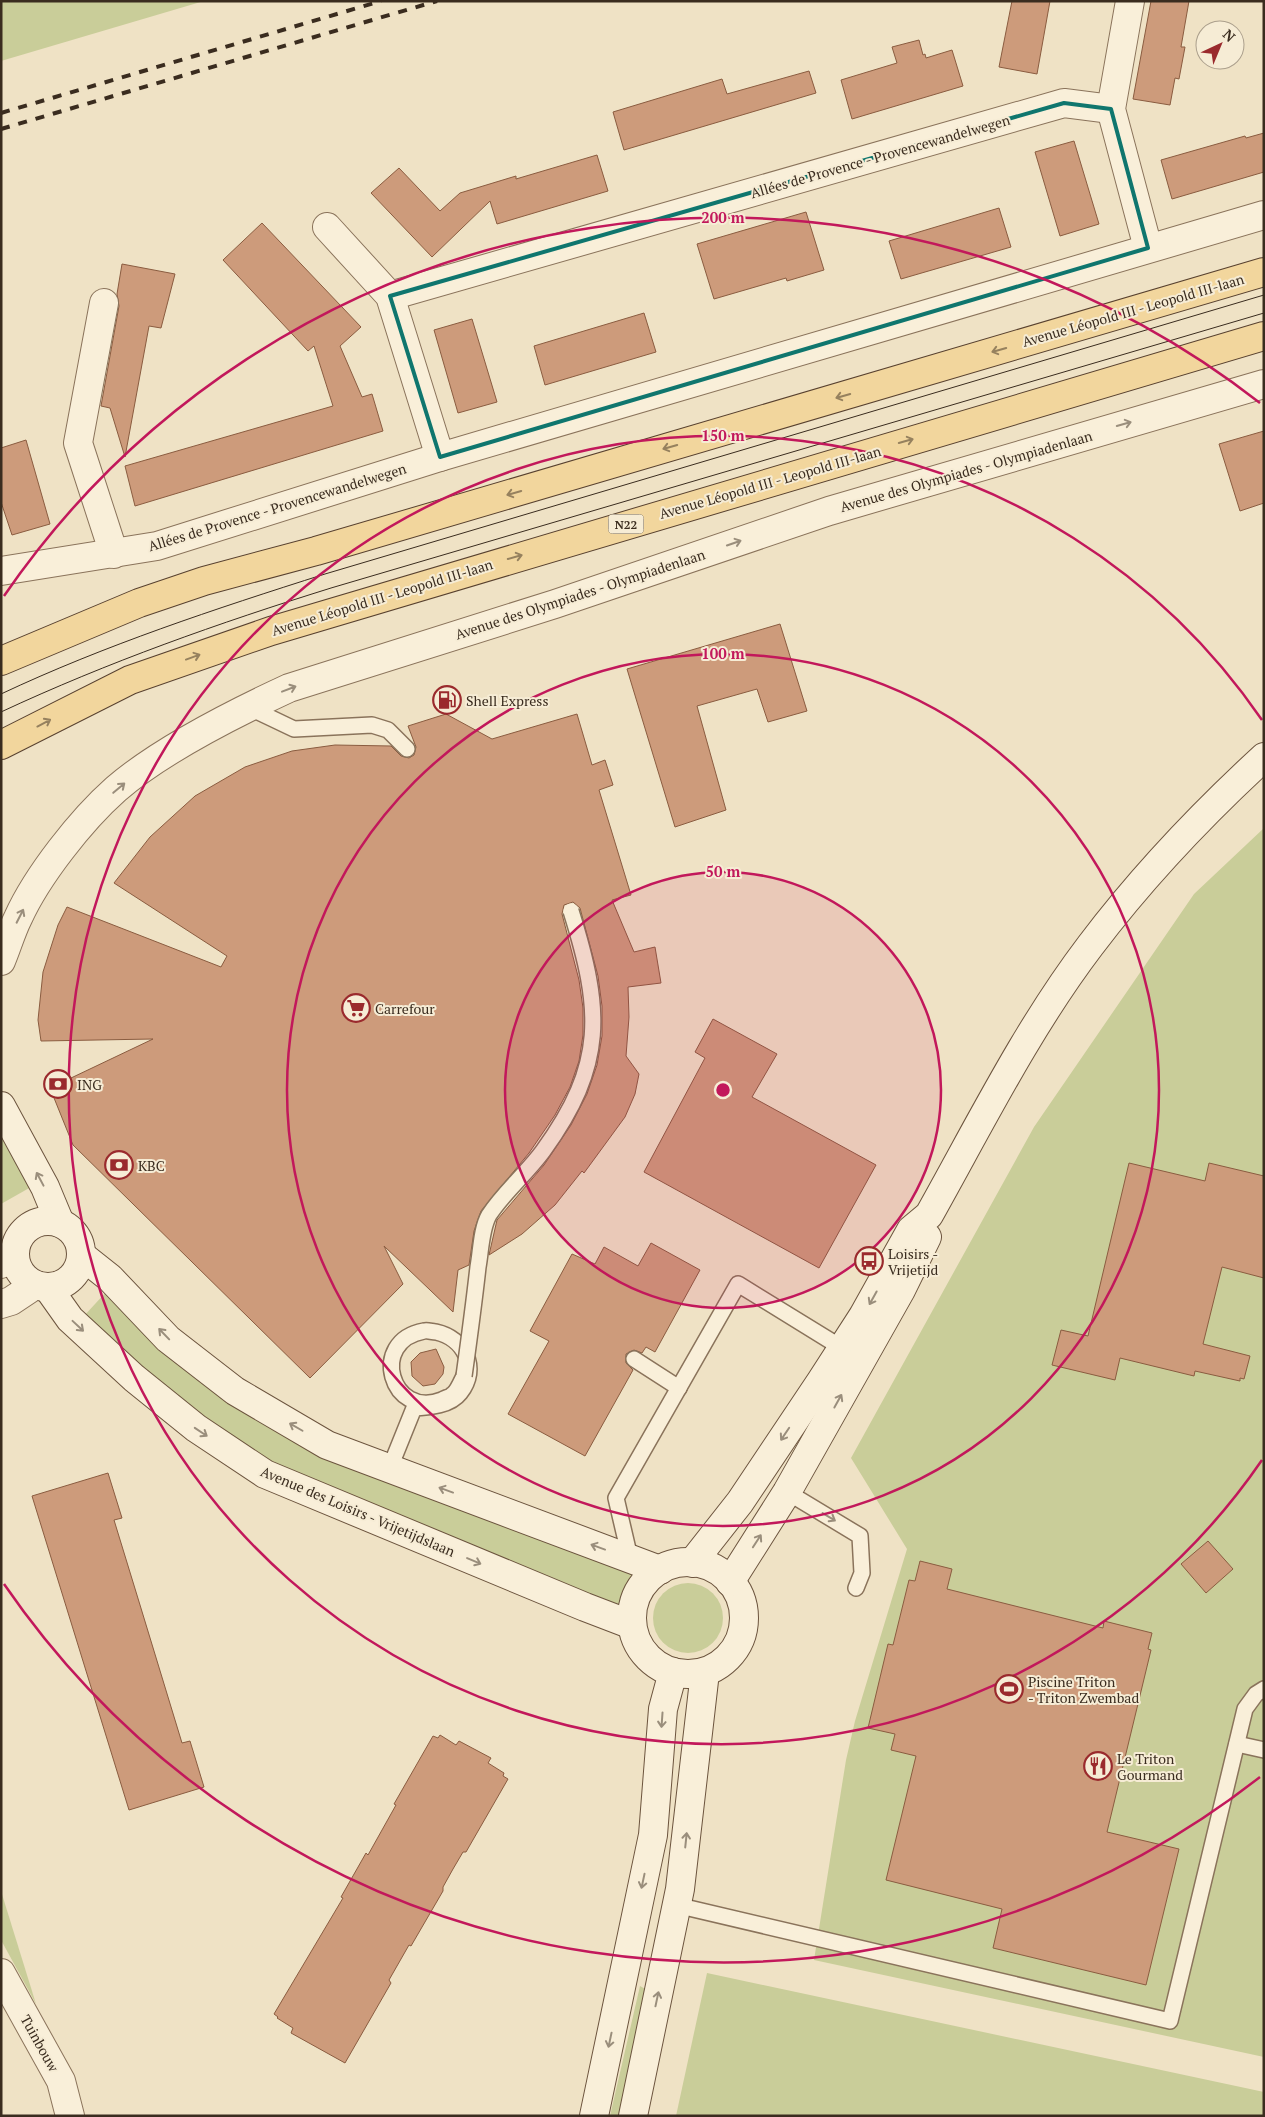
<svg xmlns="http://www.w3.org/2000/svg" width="1265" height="2117" font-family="'PT Serif',serif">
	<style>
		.green { fill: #c9cd99 }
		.building { fill: #cd9b7b; stroke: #8a5c40 }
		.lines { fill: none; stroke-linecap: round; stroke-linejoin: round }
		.lane-casing { stroke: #8a735b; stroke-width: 18 }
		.street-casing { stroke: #8a735b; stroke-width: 30 }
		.secondary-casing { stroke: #6c543e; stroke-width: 30 }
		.primary-casing { stroke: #58412f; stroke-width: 30 }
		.lane { stroke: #f9efd9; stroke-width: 15 }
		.street { stroke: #f9efd9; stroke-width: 28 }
		.secondary { stroke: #f9efd9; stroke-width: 28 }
		.primary { stroke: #f2d69d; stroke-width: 28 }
		.tram { stroke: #3a2c1f; stroke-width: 1 }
		.rail { stroke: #3a2c1f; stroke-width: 4; stroke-dasharray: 9 9; stroke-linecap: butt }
		.lane-bridge-casing { stroke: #8a735b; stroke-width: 18; stroke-linecap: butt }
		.lane-bridge { stroke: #f9efd9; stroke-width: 15 }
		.oneway { stroke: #96815e }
		.oneway2 { stroke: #9a8e7c }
		.marked { fill: none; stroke: #0f766e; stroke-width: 4; stroke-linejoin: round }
		.ring { fill: none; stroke: #c2185b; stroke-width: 2.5 }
		.labels { text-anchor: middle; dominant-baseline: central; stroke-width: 4; stroke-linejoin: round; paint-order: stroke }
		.shield { fill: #f6ecd5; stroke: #726656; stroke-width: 1 }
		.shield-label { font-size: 12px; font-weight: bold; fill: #3a2c1f }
		.street-label { font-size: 14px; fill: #3a2c1f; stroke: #f6ecd5 }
		.poi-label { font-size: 14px; fill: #3a2c1f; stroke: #f6ecd5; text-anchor: start }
		.centre { fill: #c2185b; stroke: #f6ecd5; stroke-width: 2.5 }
		.ring-label { font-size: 15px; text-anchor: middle; font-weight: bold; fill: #c2185b; stroke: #f6ecd5; stroke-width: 4; stroke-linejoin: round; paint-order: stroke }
	</style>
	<rect width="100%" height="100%" fill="#efe2c5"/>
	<!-- green -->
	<g class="green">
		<polygon points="1,1 204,1 1,61"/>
		<polygon points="1264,828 1264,2057 814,1960 846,1760 855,1721 907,1549 851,1458 1034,1127 1194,894"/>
		<polygon points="1,1133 31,1187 1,1204"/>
		<polygon points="107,1291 241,1407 635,1574 619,1610 324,1492 217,1432 83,1317"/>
		<circle cx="688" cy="1618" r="35"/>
		<polygon points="1,1891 36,2004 1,1940"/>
		<polygon points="707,1973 1264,2092 1264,2116 676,2116"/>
		<polygon points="640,1986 647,1990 624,2116 610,2116"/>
	</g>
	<!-- building -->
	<g class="building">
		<polygon points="1012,1 1050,1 1037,74 999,67"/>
		<polygon points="1151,1 1189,1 1181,47 1185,47 1179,79 1175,78 1170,105 1133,99"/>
		<polygon points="919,40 923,55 925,54 926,58 952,50 963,86 852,119 841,80 897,63 892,47"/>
		<polygon points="809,71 816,93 624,150 613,112 722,79 727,94"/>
		<polygon points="1264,133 1264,172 1172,199 1161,160 1245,136 1246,138"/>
		<polygon points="1074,141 1099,224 1060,236 1035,152"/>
		<polygon points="597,155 608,191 497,224 490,201 432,257 371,193 399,168 440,211 460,193 516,176 516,179"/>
		<polygon points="999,208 1011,247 901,279 889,241"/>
		<polygon points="806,212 824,270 787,281 786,278 714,299 697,244"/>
		<polygon points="262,223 361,327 340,346 362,397 372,394 383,431 135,506 125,466 333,406 314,346 308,351 223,260"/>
		<polygon points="122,264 175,274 161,328 149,326 125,457 110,408 101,406 119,306 117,294"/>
		<polygon points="644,313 656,352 545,385 534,346"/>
		<polygon points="472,319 497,402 458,413 434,330"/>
		<polygon points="1264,431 1264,503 1240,511 1219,444"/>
		<polygon points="26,440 50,524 12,535 1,502 1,448"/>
		<polygon points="780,624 807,711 768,722 757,689 697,706 726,810 675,827 627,669"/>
		<polygon points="446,714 492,739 577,714 592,765 605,760 613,785 599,790 631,895 612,900 634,952 655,947 661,983 628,987 629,1017 626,1056 639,1074 635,1094 625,1117 584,1173 582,1171 555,1205 522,1234 489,1255 497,1220 544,1165 571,1125 587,1094 597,1065 602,1036 602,1006 598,976 580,908 573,902 564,905 562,914 579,980 583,1008 583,1035 579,1061 570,1087 555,1115 529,1153 481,1211 474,1231 469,1265 458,1270 453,1312 384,1246 403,1284 310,1378 73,1145 50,1088 153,1039 41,1041 38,1020 43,972 58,925 67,907 221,967 227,956 114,883 150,837 195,796 245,767 292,751 335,745 391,746 401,756 409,758 414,755 416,747 408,726"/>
		<polygon points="713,1019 777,1054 752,1097 876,1165 819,1268 644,1172 705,1058 695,1052"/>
		<polygon points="1129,1163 1205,1181 1209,1163 1264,1176 1264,1278 1222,1267 1203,1344 1250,1356 1244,1379 1240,1378 1240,1381 1195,1371 1194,1376 1120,1358 1115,1380 1052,1365 1061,1330 1088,1336"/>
		<polygon points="651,1243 700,1270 655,1352 646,1347 642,1353 634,1350 626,1354 626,1363 633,1370 585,1456 508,1414 549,1341 530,1331 572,1254 595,1264 604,1247 638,1266"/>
		<polygon points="436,1349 444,1367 443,1374 435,1384 423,1386 412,1376 411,1362 420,1353"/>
		<polygon points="108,1473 122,1518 114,1520 140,1605 182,1743 190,1741 204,1787 129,1810 32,1496"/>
		<polygon points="1208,1541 1233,1569 1206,1593 1181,1564"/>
		<polygon points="920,1561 952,1569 947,1589 1103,1628 1104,1621 1152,1633 1148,1649 1151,1650 1107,1832 1179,1849 1146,1985 993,1948 1002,1909 886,1880 916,1756 891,1750 895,1734 868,1728 888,1644 893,1645 909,1580 915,1581"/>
		<polygon points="440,1735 456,1745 459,1741 491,1758 488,1763 504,1773 503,1776 508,1779 466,1852 463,1852 453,1869 443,1887 443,1891 411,1946 409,1945 389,1980 391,1983 345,2063 291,2033 293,2028 277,2018 278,2017 274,2014 343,1898 341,1897 366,1853 368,1855 396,1805 394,1804 433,1736 438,1738"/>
	</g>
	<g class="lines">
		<defs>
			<g id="lane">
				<polyline points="248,707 294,729 372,725 388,730 407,749"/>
				<polyline points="634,1359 679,1388"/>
				<path d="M389,1470L414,1408C429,1407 450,1406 460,1393C480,1368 464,1338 436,1332C432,1332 428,1330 424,1331C368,1341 391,1420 442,1400C445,1398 450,1397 452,1395C457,1392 461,1382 464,1376"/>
				<polyline points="787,1492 860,1536 862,1573 856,1588"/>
				<polyline points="630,1558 616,1498 738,1284 842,1348"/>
				<polyline points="1237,1744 1264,1750"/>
				<polyline points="676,1905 1170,2021 1245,1709 1256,1694 1264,1689"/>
			</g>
			<g id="street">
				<polyline points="1130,1 1111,109 1148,248"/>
				<polyline points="327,227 390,296 440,457"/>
				<polyline points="390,296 1064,103 1111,109"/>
				<polyline points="104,303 78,443 114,554"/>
				<polyline points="1,571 157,546 440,457 1264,215"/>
				<path d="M1,961C7,947 11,932 18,918C37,876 81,820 116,789C161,750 235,713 289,688L555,604L829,511L1264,384"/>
				<polyline points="1,1264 14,1258"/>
				<polyline points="1,1304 11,1301 35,1285"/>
				<polyline points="1,1973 61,2081 70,2116"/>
			</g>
			<g id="secondary">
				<polyline points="1,1106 45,1187 60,1223"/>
				<circle cx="48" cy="1254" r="33"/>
				<polyline points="81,1255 110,1278 168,1339 235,1391 327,1445 660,1570"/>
				<polyline points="48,1288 70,1319 134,1378 196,1428 265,1474 585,1607 632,1625"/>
				<circle cx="688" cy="1618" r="56"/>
				<path d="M692,1563L740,1502L821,1381L863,1316L911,1230L929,1215C980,1124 1027,1029 1090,946C1142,877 1201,815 1264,757"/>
				<polyline points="730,1582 787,1492 901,1290 927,1237"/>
				<polyline points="594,2116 653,1835 663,1709 673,1672"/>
				<polyline points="633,2116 680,1889 705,1672"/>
			</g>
			<g id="primary">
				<polyline points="1,661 139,603 204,581 316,551 1264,272"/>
				<polyline points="1,745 130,680 271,631 1264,336"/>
			</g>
		</defs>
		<!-- lane casing -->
		<use href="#lane" class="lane-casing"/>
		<!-- street casing -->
		<use href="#street" class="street-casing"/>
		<!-- secondary casing -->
		<use href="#secondary" class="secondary-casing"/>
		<!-- primary casing -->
		<use href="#primary" class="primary-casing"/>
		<!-- lane -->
		<use href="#lane" class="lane"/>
		<!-- street -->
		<use href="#street" class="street"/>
		<!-- secondary -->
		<use href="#secondary" class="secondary"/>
		<!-- primary -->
		<use href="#primary" class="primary"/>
		<!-- tram -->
		<g class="tram">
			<path d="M1,694C105,645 215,609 325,574L1264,295"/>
			<path d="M1,712C108,662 219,623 331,588L1264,313"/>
		</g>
		<!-- rail -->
		<g class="rail">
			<polyline points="1,113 381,1"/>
			<polyline points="1,129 437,1"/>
		</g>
		<defs>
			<path id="lane-bridge" d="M464,1376C469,1340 474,1303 478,1267C481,1251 481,1229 489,1215C504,1192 527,1173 543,1151C606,1064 602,1010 571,911"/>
		</defs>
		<!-- lane-bridge casing -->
		<use href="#lane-bridge" class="lane-bridge-casing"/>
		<!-- lane-bridge -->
		<use href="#lane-bridge" class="lane-bridge"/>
	</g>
	<!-- one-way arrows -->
	<defs><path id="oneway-shaft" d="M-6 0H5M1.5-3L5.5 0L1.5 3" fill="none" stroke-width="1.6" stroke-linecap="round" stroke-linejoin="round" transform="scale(1.25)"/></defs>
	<g class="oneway">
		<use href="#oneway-shaft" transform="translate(999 350) rotate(164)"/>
		<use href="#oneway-shaft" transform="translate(843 396) rotate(164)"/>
		<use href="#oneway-shaft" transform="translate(906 441) rotate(-16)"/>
		<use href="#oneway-shaft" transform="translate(670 447) rotate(164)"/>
		<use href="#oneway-shaft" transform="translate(514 493) rotate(164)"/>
		<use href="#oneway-shaft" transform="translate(515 557) rotate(-16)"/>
		<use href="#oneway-shaft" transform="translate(193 657) rotate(-20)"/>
		<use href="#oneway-shaft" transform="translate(44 723) rotate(-28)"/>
	</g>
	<g class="oneway2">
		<use href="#oneway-shaft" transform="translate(1124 424) rotate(-16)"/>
		<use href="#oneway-shaft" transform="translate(734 543) rotate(-19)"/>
		<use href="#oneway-shaft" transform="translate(289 689) rotate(-21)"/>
		<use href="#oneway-shaft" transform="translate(119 788) rotate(-40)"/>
		<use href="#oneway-shaft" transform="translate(20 916) rotate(-63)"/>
		<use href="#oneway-shaft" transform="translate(40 1179) rotate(-118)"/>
		<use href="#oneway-shaft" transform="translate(873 1298) rotate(119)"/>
		<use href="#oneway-shaft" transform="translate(78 1326) rotate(43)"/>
		<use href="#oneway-shaft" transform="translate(164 1334) rotate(-134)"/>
		<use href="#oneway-shaft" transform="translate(838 1401) rotate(-61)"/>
		<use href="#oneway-shaft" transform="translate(296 1427) rotate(-150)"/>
		<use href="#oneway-shaft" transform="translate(201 1432) rotate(34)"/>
		<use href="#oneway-shaft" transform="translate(785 1434) rotate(124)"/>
		<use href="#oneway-shaft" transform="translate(446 1490) rotate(-160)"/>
		<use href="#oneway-shaft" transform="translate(829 1517) rotate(31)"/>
		<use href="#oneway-shaft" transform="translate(757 1541) rotate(-57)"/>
		<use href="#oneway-shaft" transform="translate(598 1547) rotate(-160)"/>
		<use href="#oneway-shaft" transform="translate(474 1561) rotate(23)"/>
		<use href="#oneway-shaft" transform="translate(662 1720) rotate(94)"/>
		<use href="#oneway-shaft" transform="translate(686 1840) rotate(-84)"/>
		<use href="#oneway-shaft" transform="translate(643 1881) rotate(102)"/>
		<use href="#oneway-shaft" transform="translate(657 1999) rotate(-78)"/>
		<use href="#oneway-shaft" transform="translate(610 2040) rotate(102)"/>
	</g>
	<!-- marked area -->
	<path class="marked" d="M1064,103L1111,109L1148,248L440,457L390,296Z"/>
	<!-- distance rings -->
	<circle cx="723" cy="1090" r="218" fill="#c2185b" fill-opacity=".12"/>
	<g class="ring">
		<circle cx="723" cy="1090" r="218"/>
		<circle cx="723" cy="1090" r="436"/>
		<path d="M1262 1460A654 654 0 1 1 1262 720"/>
		<path d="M1260 1777A872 872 0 0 1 4 1584M4 596A872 872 0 0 1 1260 403"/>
	</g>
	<!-- icons -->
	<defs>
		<symbol id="fuel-ring" viewBox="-11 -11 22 22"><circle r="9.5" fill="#f6ecd5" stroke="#9a2a2d" stroke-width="1.5"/><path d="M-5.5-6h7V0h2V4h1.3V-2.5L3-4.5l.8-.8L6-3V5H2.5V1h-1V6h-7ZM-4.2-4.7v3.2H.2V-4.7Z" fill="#9a2a2d"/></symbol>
		<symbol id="supermarket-ring" viewBox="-11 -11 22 22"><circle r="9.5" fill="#f6ecd5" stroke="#9a2a2d" stroke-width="1.5"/><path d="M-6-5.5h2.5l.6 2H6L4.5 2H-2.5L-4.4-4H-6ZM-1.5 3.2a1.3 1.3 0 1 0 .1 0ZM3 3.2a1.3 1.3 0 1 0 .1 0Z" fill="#9a2a2d"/></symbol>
		<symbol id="bank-ring" viewBox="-11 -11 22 22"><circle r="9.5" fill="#f6ecd5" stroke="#9a2a2d" stroke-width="1.5"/><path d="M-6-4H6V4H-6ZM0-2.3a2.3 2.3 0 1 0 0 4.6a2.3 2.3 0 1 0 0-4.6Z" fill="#9a2a2d"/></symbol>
		<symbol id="bus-ring" viewBox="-11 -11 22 22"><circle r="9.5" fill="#f6ecd5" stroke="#9a2a2d" stroke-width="1.5"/><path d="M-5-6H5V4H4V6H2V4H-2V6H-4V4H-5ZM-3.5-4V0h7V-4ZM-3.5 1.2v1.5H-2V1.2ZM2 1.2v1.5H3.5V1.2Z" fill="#9a2a2d"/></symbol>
		<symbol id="stadium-ring" viewBox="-11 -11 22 22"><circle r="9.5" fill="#f6ecd5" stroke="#9a2a2d" stroke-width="1.5"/><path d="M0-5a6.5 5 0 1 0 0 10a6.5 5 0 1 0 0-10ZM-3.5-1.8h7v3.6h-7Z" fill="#9a2a2d"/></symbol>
		<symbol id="restaurant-ring" viewBox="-11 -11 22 22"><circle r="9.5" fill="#f6ecd5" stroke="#9a2a2d" stroke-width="1.5"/><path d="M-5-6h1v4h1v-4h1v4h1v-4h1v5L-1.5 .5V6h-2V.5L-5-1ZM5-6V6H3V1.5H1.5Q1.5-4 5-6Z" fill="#9a2a2d"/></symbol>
	</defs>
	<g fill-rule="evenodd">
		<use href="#fuel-ring" x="431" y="684" width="32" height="32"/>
		<use href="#supermarket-ring" x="340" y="992" width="32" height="32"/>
		<use href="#bank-ring" x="42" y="1068" width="32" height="32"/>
		<use href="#bank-ring" x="103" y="1149" width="32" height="32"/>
		<use href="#bus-ring" x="853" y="1245" width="32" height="32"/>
		<use href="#stadium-ring" x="993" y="1673" width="32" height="32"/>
		<use href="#restaurant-ring" x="1082" y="1750" width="32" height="32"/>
	</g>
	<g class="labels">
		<!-- shield labels -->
		<rect class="shield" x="608.5" y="514.5" width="35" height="19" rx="4"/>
		<g class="shield-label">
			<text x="626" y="524">N22</text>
		</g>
		<!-- street labels -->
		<g class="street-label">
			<text transform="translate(880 156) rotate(-16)">Allées de Provence - Provencewandelwegen</text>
			<text transform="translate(1133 310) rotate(-16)">Avenue Léopold III - Leopold III-laan</text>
			<text transform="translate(966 471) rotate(-16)">Avenue des Olympiades - Olympiadenlaan</text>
			<text transform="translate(770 482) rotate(-16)">Avenue Léopold III - Leopold III-laan</text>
			<text transform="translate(277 507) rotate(-17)">Allées de Provence - Provencewandelwegen</text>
			<text transform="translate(580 594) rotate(-18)">Avenue des Olympiades - Olympiadenlaan</text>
			<text transform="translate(382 597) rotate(-17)">Avenue Léopold III - Leopold III-laan</text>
			<text transform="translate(358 1511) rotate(23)">Avenue des Loisirs - Vrijetijdslaan</text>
			<text transform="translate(40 2043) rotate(61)">Tuinbouw</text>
		</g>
		<!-- poi labels -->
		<g class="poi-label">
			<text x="466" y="700">Shell Express</text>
			<text x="375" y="1008">Carrefour</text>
			<text x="77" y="1084">ING</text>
			<text x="138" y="1165">KBC</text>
			<text x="888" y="1253">Loisirs -<tspan x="888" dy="16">Vrijetijd</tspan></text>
			<text x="1028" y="1681">Piscine Triton<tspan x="1028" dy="16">- Triton Zwembad</tspan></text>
			<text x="1117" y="1758">Le Triton<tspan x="1117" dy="16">Gourmand</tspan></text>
		</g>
	</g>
	<circle cx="723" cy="1090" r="8" class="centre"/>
	<g class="ring-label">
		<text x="723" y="223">200 m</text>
		<text x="723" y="441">150 m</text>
		<text x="723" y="659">100 m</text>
		<text x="723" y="877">50 m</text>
	</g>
	<!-- border -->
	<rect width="1265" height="2117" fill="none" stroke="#3a2c1f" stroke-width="5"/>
	<!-- north arrow -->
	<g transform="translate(1220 45) rotate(44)"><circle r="24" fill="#f6ecd5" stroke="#ab9f8c"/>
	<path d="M0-4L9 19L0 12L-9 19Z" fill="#9a2a2d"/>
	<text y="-8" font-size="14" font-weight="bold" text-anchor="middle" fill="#3a2c1f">N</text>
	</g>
</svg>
